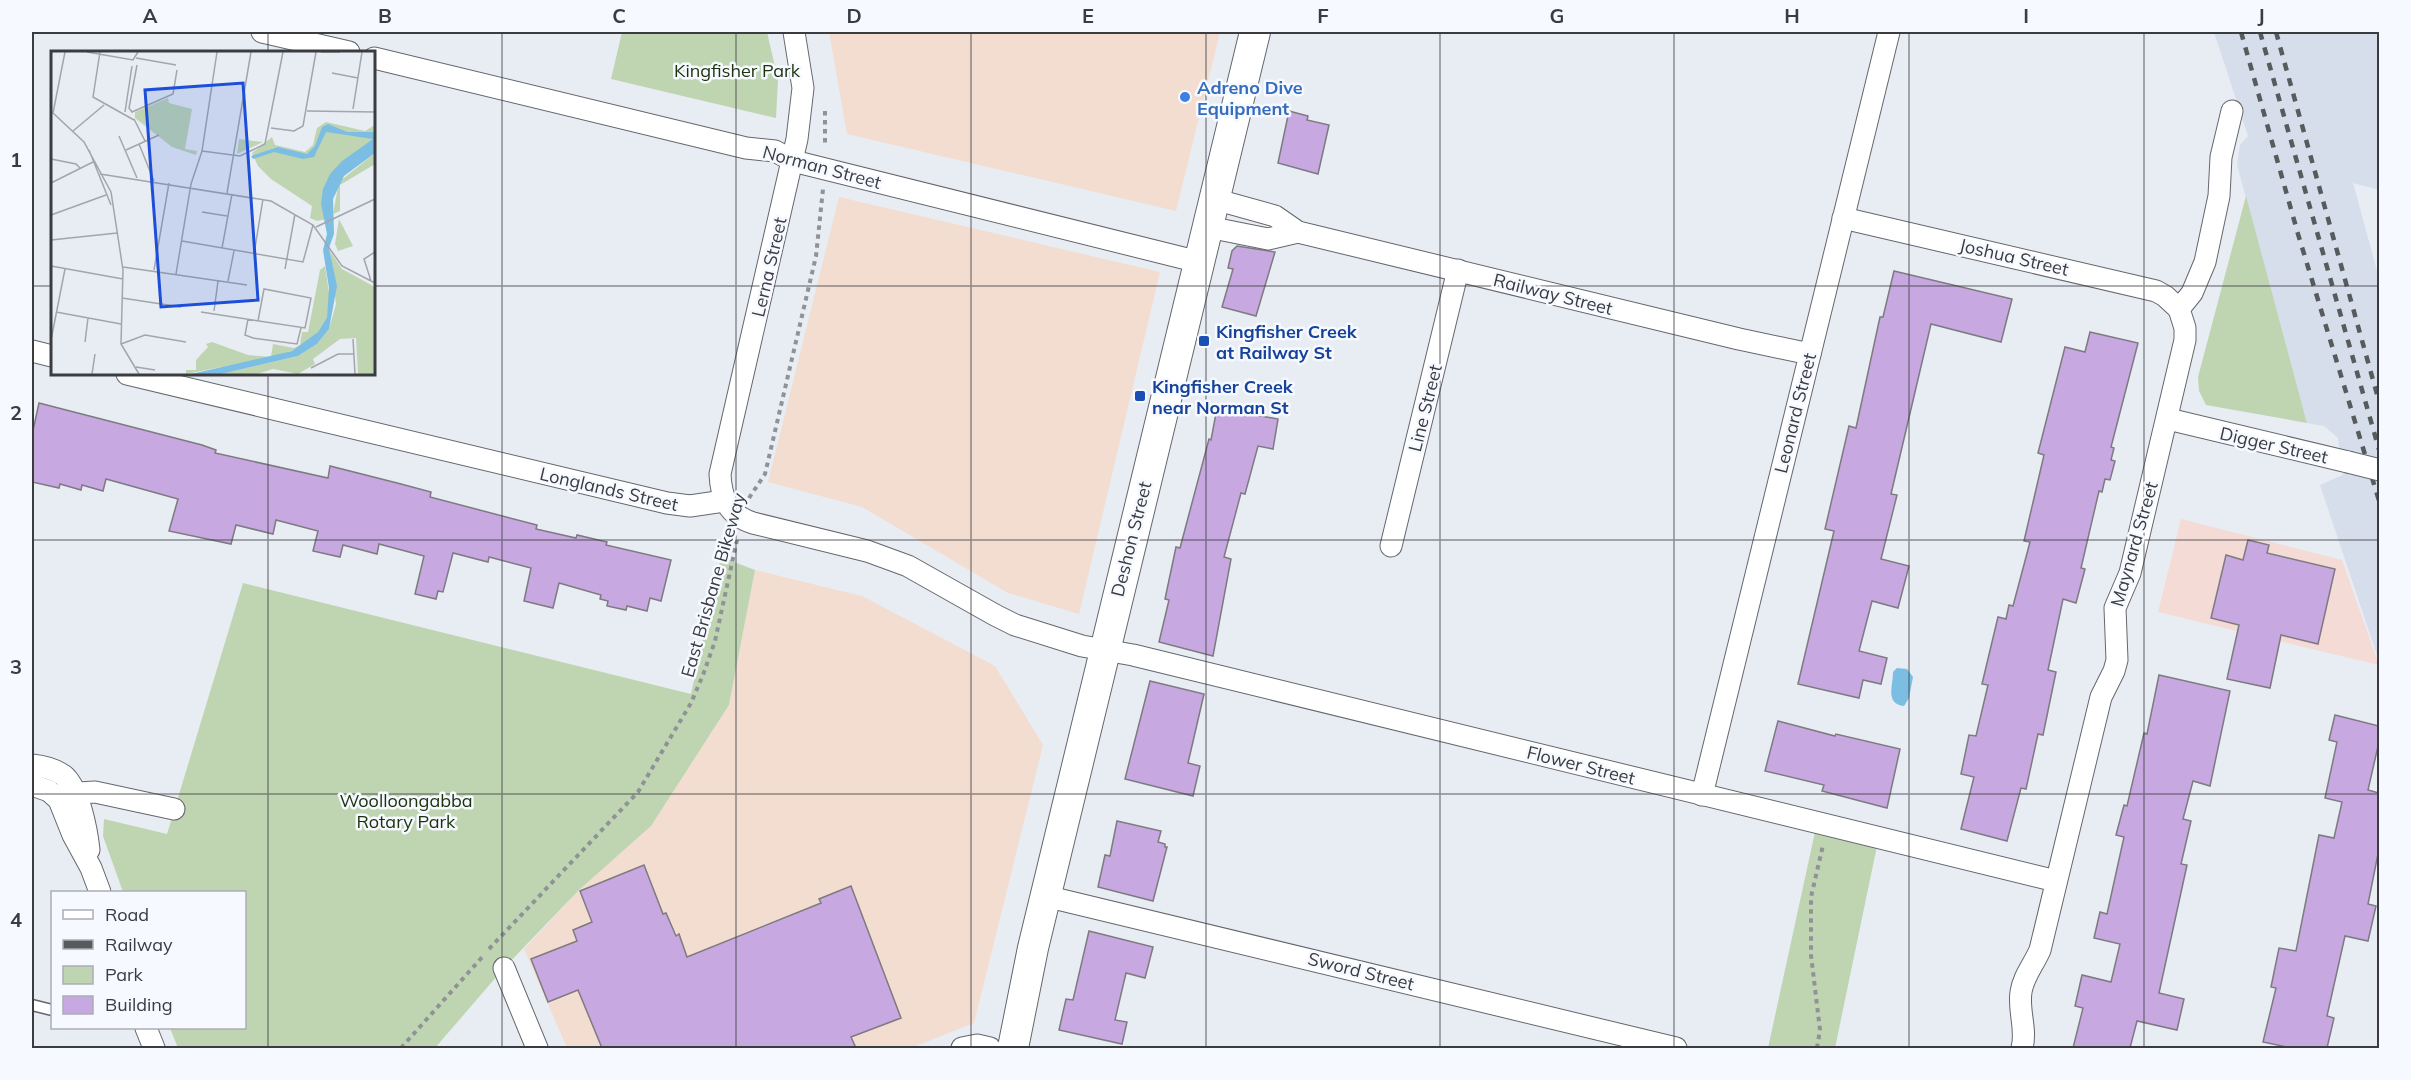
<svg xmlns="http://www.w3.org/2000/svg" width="2411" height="1080" font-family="Mulish,sans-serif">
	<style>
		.built { fill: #d6deeb }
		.industrial { fill: #f3ddd1 }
		.education { fill: #f5dbd5 }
		.green { fill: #bfd5b2 }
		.water { fill: #7cbee3 }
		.building { fill: #c8a8e1; stroke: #7d7a80; stroke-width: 1.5 }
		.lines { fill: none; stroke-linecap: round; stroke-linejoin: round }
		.lane-casing { stroke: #64676d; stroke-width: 13 }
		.street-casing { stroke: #64676d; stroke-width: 23 }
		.secondary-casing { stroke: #64676d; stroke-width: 32 }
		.path { stroke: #8f9297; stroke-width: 4; stroke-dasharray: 4.5 4.5; stroke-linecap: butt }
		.lane { stroke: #fff; stroke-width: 10 }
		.street { stroke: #fff; stroke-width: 21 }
		.secondary { stroke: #fff; stroke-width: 30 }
		.rail { stroke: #585b5e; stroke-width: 4.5; stroke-dasharray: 8 8; stroke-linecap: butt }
		.street-bridge-casing { stroke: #64676d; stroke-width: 23; stroke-linecap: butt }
		.street-bridge { stroke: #fff; stroke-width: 21 }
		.grid { fill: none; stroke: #3a3c3f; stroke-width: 1.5; stroke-opacity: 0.55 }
		.shop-dot { fill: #3f7fe0; stroke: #f6f9ff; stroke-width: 2 }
		.transit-dot { fill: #1a4fb4; stroke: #f6f9ff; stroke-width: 2 }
		.labels { text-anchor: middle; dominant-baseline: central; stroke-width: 5; stroke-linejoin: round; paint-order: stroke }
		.park-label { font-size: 18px; fill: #1c320a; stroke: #f6f9ff }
		.shop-label { font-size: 18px; font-weight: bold; fill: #366cbe; stroke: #f6f9ff; text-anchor: start }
		.street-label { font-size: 18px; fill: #3a3c3f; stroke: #f6f9ff }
		.transit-label { font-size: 18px; font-weight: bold; fill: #164399; stroke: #f6f9ff; text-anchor: start }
		.inset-road { fill: none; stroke: #a2a6ab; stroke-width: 1.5 }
		.view { fill: #1d4ed8; fill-opacity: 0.15; stroke: #1d4ed8; stroke-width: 3 }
		.inset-edge { fill: none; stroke: #3a3c3f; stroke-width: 3 }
		.neatline { fill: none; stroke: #3a3c3f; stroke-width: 2 }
		.grid-label { font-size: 20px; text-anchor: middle; font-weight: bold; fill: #3a3c3f }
	</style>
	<rect width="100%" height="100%" fill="#e8ecf3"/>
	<!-- built -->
	<polygon class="built" points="2214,32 2379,32 2379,190 2353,183 2379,278 2379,661 2320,485 2343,475 2338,438 2324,426 2307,423 2237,165 2240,145 2248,136"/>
	<!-- industrial -->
	<g class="industrial">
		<polygon points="829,32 1220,32 1176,211 847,134"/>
		<polygon points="839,197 1160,272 1079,614 1008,593 862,507 768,482"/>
		<polygon points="755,570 862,596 995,666 1043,745 974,1023 911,1048 567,1048 524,949 579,890 651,826 729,705"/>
	</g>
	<!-- education -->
	<polygon class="education" points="2181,519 2342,560 2379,665 2158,612"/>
	<!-- green -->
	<g class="green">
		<polygon points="622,32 767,32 778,80 776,118 611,79"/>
		<polygon points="2246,196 2307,423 2206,405 2199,391 2198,377"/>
		<polygon points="721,557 755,570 729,705 651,826 579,890 504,968 435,1048 178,1048 170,1028 244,1028 244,892 123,892 103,836 104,819 167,834 243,583 691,694"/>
		<polygon points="1815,832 1877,846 1835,1048 1768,1048"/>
	</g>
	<!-- water -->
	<path class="water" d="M1897,668L1907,669L1913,677L1909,698L1904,706C1885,704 1893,686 1893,672Z"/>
	<!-- building -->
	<g class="building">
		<polygon points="1289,111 1308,116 1307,120 1329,125 1318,174 1278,163"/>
		<polygon points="1237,246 1275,252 1256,316 1222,307 1233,269 1228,268 1232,251"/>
		<polygon points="1894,271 2012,299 2001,342 1931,324 1891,494 1897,495 1881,559 1909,566 1898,608 1872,601 1859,651 1887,658 1881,684 1863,680 1859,698 1798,684 1834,531 1825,529 1849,426 1856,428 1880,317 1883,317"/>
		<polygon points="2090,332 2138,343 2111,447 2114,448 2111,460 2115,461 2110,480 2105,479 2102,492 2099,491 2081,568 2085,569 2076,603 2063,599 2048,670 2056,672 2043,735 2038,734 2026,789 2021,788 2007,841 1961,829 1974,777 1961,774 1969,735 1976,736 1988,685 1982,684 1998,617 2006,619 2009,605 2013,606 2030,542 2024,541 2044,455 2038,453 2065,347 2085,352"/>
		<polygon points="39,403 202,445 216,450 215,453 328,478 330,466 401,484 431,492 430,497 537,525 536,529 576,538 577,535 607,542 606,545 671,560 661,601 650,598 647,611 627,606 626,610 607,606 608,601 600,599 601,595 559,583 553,608 524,601 531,568 489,557 488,562 453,553 443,592 438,591 436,599 415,594 424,556 379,544 377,554 343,545 340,557 313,551 318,531 276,520 273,534 236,525 231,544 169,531 178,499 106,479 103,491 82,485 81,490 60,484 59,488 32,482 32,435"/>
		<polygon points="1217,408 1278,419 1273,449 1258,446 1245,494 1241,493 1224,557 1231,559 1213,656 1159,642 1169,600 1165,599 1176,547 1180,548 1209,439 1211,440"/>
		<polygon points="2248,540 2269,545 2267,553 2335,569 2318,644 2281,635 2270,688 2227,679 2239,625 2211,618 2226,555 2243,560"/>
		<polygon points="2159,675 2230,691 2210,786 2193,781 2183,819 2191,821 2181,864 2187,865 2159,993 2184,999 2177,1030 2137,1021 2130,1048 2073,1048 2083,1008 2075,1006 2082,975 2111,982 2120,944 2094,938 2100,912 2107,914 2124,837 2116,835 2124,805 2127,806 2144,733 2147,734"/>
		<polygon points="1150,681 1204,694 1188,763 1200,766 1193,796 1125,779"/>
		<polygon points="2335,715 2379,726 2379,742 2368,790 2379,793 2379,849 2368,904 2376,906 2368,941 2345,936 2327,1016 2334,1018 2327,1048 2291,1048 2263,1042 2276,988 2271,987 2279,948 2296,951 2319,835 2334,838 2342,802 2325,798 2337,742 2329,740"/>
		<polygon points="1778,721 1835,736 1836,734 1900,749 1887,808 1822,791 1824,785 1765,771"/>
		<polygon points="1117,821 1161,831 1158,842 1165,844 1165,847 1167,847 1153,901 1098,887 1105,855 1110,856"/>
		<polygon points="644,865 663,914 666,913 676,936 679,934 687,957 821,903 819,899 851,886 901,1018 851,1037 856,1048 602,1048 578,990 548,1002 531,959 577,941 573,930 592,922 580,891"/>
		<polygon points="1089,931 1153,947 1145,978 1126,973 1115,1020 1127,1022 1122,1044 1059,1030 1066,999 1073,1000"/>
	</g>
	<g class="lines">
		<defs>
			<polyline id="lane" points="32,1005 52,1010"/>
			<g id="street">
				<polyline points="262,32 349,52"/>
				<path d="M794,32L803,88L797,139L720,474C721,498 728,515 753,523L867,551L908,566L995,615L1015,625L1082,646L1133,655L2056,881"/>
				<polyline points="374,58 746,148 775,151 793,161 1199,262"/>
				<polyline points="1214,199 1275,216 1298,232 1739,339 1810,354"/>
				<polyline points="1843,218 2156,291 2165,296 2179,309"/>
				<polyline points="1208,227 1268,239 1298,232"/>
				<polyline points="32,351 52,356"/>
				<polyline points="127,374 667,503 690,506 724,501"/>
				<polyline points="2168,419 2348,462"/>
				<polyline points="1391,546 1458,270"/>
				<path d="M32,765C42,766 54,769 63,775C79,787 87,831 89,850"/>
				<polyline points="32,785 49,791 59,800 73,835 91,868 100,892"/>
				<polyline points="62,794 95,792 174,809"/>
				<polyline points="1702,795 1889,32"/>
				<polyline points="1045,896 1676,1048"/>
				<polyline points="504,968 537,1048"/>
				<polyline points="146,1028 154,1048"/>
				<polyline points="962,1048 977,1045 990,1048"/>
				<path d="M2022,1048C2027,1029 2018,1011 2021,992C2023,977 2034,964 2040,950L2101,697L2114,671L2117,660L2115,608L2130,573L2185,340V328L2179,309L2192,293L2205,262L2219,196L2221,157L2232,111"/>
			</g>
			<polyline id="secondary" points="1013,1048 1033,948 1255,32"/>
		</defs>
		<!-- lane casing -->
		<use href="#lane" class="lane-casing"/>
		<!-- street casing -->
		<use href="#street" class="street-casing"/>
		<!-- secondary casing -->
		<use href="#secondary" class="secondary-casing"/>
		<!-- path -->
		<g class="path">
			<polyline points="825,111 825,146"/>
			<polyline points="749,498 765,474 816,256 823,189"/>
			<polyline points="489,949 638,792 691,703 703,675 715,641 737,540"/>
			<polyline points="401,1048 484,955"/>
			<polyline points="1817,1048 1820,1030 1811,955 1811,897 1823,845"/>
		</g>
		<!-- lane -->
		<use href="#lane" class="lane"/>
		<!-- street -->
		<use href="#street" class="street"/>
		<!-- secondary -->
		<use href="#secondary" class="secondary"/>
		<!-- rail -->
		<g class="rail">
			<polyline points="2241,32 2298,234 2380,504"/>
			<polyline points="2260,32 2380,453"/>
			<polyline points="2276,32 2380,405"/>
		</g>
		<defs>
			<polyline id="street-bridge" points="2348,462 2380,470"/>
		</defs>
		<!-- street-bridge casing -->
		<use href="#street-bridge" class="street-bridge-casing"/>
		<!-- street-bridge -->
		<use href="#street-bridge" class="street-bridge"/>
	</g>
	<!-- grid -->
	<path class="grid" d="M268,32V52M502,32V1048M736,32V1048M971,32V1048M1206,32V1048M1440,32V1048M1674,32V1048M1909,32V1048M2144,32V1048M32,286H52M374,286H2380M268,374V1048M32,540H2380M32,794H2380"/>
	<!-- markers -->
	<circle class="shop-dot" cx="1185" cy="97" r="6"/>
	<g class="transit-dot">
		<rect x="1198" y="335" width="12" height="12" rx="3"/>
		<rect x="1134" y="390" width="12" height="12" rx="3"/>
	</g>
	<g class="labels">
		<!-- park labels -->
		<g class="park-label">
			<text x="737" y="70">Kingfisher Park</text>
			<text x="406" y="800">Woolloongabba<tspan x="406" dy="21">Rotary Park</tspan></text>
		</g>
		<!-- shop labels -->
		<g class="shop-label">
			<text x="1197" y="87">Adreno Dive<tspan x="1197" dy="21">Equipment</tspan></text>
		</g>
		<!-- street labels -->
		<g class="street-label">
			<text transform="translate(822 167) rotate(15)">Norman Street</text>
			<text transform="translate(2014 257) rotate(13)">Joshua Street</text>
			<text transform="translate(769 267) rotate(-77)">Lerna Street</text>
			<text transform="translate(1553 294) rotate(14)">Railway Street</text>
			<text transform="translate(1425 408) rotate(-76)">Line Street</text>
			<text transform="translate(1795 413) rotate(-76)">Leonard Street</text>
			<text transform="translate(2274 445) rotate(13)">Digger Street</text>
			<text transform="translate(609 489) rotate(13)">Longlands Street</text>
			<text transform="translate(1131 539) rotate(-76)">Deshon Street</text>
			<text transform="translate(2134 544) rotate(-74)">Maynard Street</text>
			<text transform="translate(713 585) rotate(-74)">East Brisbane Bikeway</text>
			<text transform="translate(1581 765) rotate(14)">Flower Street</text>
			<text transform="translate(1361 971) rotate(14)">Sword Street</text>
		</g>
		<!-- transit labels -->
		<g class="transit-label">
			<text x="1216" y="331">Kingfisher Creek<tspan x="1216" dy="21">at Railway St</tspan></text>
			<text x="1152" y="386">Kingfisher Creek<tspan x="1152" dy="21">near Norman St</tspan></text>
		</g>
	</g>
	<!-- overview -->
	<g transform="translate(51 51)">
		<rect width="324" height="324" fill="#e8ecf3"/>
		<path d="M117,47L118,52L141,58L134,98L146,100L145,104L121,96L84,67V61ZM275,71L314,80L324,74V93L287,119L276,168L266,170L259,167L261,155L220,128L207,115L201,102L221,86L224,94L254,101L262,94L266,77ZM188,88L212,91L186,103ZM324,102V113L289,134V160L282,163L288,131ZM288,168L302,195L287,200L284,193ZM279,200L291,218L324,236V323H307L305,287L289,288L262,308L264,313L247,323L222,318L206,323H169L247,305L266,293L278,278L285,253ZM274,215L279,248L276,266L267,281L250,297L220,306L222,293L243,297L249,294L251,281H257L269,219ZM161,291L197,304L220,306L135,323V319H145V309L157,296L155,293Z" fill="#bfd5b2"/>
		<path d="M277,73L296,81H324V102L293,125L282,148L283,183L278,197L286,235L278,278L266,293L247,305L170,323H140L241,300L267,281L276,266L278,237L272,199L276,183L270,153L272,138L279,123L291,110L322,88L275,81L263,106L252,108L223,101L202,108L200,105L227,96L256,103L264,95L271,76Z" fill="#7cbee3"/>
		<path class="inset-road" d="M14,1L2,62L33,91L60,141L72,219L70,293L88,323M36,1L82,9L87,1M49,1L42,46L83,69M270,1H289M85,7L125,14M86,14L78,57L81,61L122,43L126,19M281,22L307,27M302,58L311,1M256,60L324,61M74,61L81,15M83,68L94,90M220,77L243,80L252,75L265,1M22,80L53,54M68,85L86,127M88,93L103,130M38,99L60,154M75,99L108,84M151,100L189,105L214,93L232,1M0,108L25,113L29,117M49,123L220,150L262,174L291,215L324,232M0,132L42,111M176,142L200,1M151,161L176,165M0,164L55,144M265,176L324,148M0,189L66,182M131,190L252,211L262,174M171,197L181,143M203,203L212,148M0,215L72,228M72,216L196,234M234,218L244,163M103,219L118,132M125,223L140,133L151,100L166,1M177,230L183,200M320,230L313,208L324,201M71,247L130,256M163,260L167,230M5,261L70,273M150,261L254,277L260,247L213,238L207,270M197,268L194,284L202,287L246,293L250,277M302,288L304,323M0,289L14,218M34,291L37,267M70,293L94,284L135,291M85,316L104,319M260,317L287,303H303M41,323L44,303"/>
		<path class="view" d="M192,32L207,249L110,256L94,39Z"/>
		<rect width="324" height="324" class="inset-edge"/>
	</g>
	<!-- border -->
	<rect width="2411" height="1080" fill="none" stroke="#f6f9ff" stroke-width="66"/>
	<!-- legend -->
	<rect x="51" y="891" width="195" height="138" fill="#f6f9ff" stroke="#abadb2" stroke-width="1.5"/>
	<rect x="63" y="910" width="30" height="9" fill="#ffffff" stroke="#abadb2" stroke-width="1.5"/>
	<text x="105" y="921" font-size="18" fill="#3a3c3f">Road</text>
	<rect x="63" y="940" width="30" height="9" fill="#585b5e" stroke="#abadb2" stroke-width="1.5"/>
	<text x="105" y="951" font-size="18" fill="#3a3c3f">Railway</text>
	<rect x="63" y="966" width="30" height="18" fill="#bfd5b2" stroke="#abadb2" stroke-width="1.5"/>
	<text x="105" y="981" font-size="18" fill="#3a3c3f">Park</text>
	<rect x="63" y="996" width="30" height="18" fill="#c8a8e1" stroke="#abadb2" stroke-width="1.5"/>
	<text x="105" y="1011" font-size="18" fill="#3a3c3f">Building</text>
	<rect x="33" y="33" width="2345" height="1014" class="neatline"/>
	<g class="grid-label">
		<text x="150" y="23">A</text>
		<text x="385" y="23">B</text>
		<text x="619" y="23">C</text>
		<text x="854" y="23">D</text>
		<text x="1088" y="23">E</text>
		<text x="1323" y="23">F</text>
		<text x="1557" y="23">G</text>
		<text x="1792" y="23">H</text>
		<text x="2026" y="23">I</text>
		<text x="2261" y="23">J</text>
		<text x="16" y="167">1</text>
		<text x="16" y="420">2</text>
		<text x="16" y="674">3</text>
		<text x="16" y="927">4</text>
	</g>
</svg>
